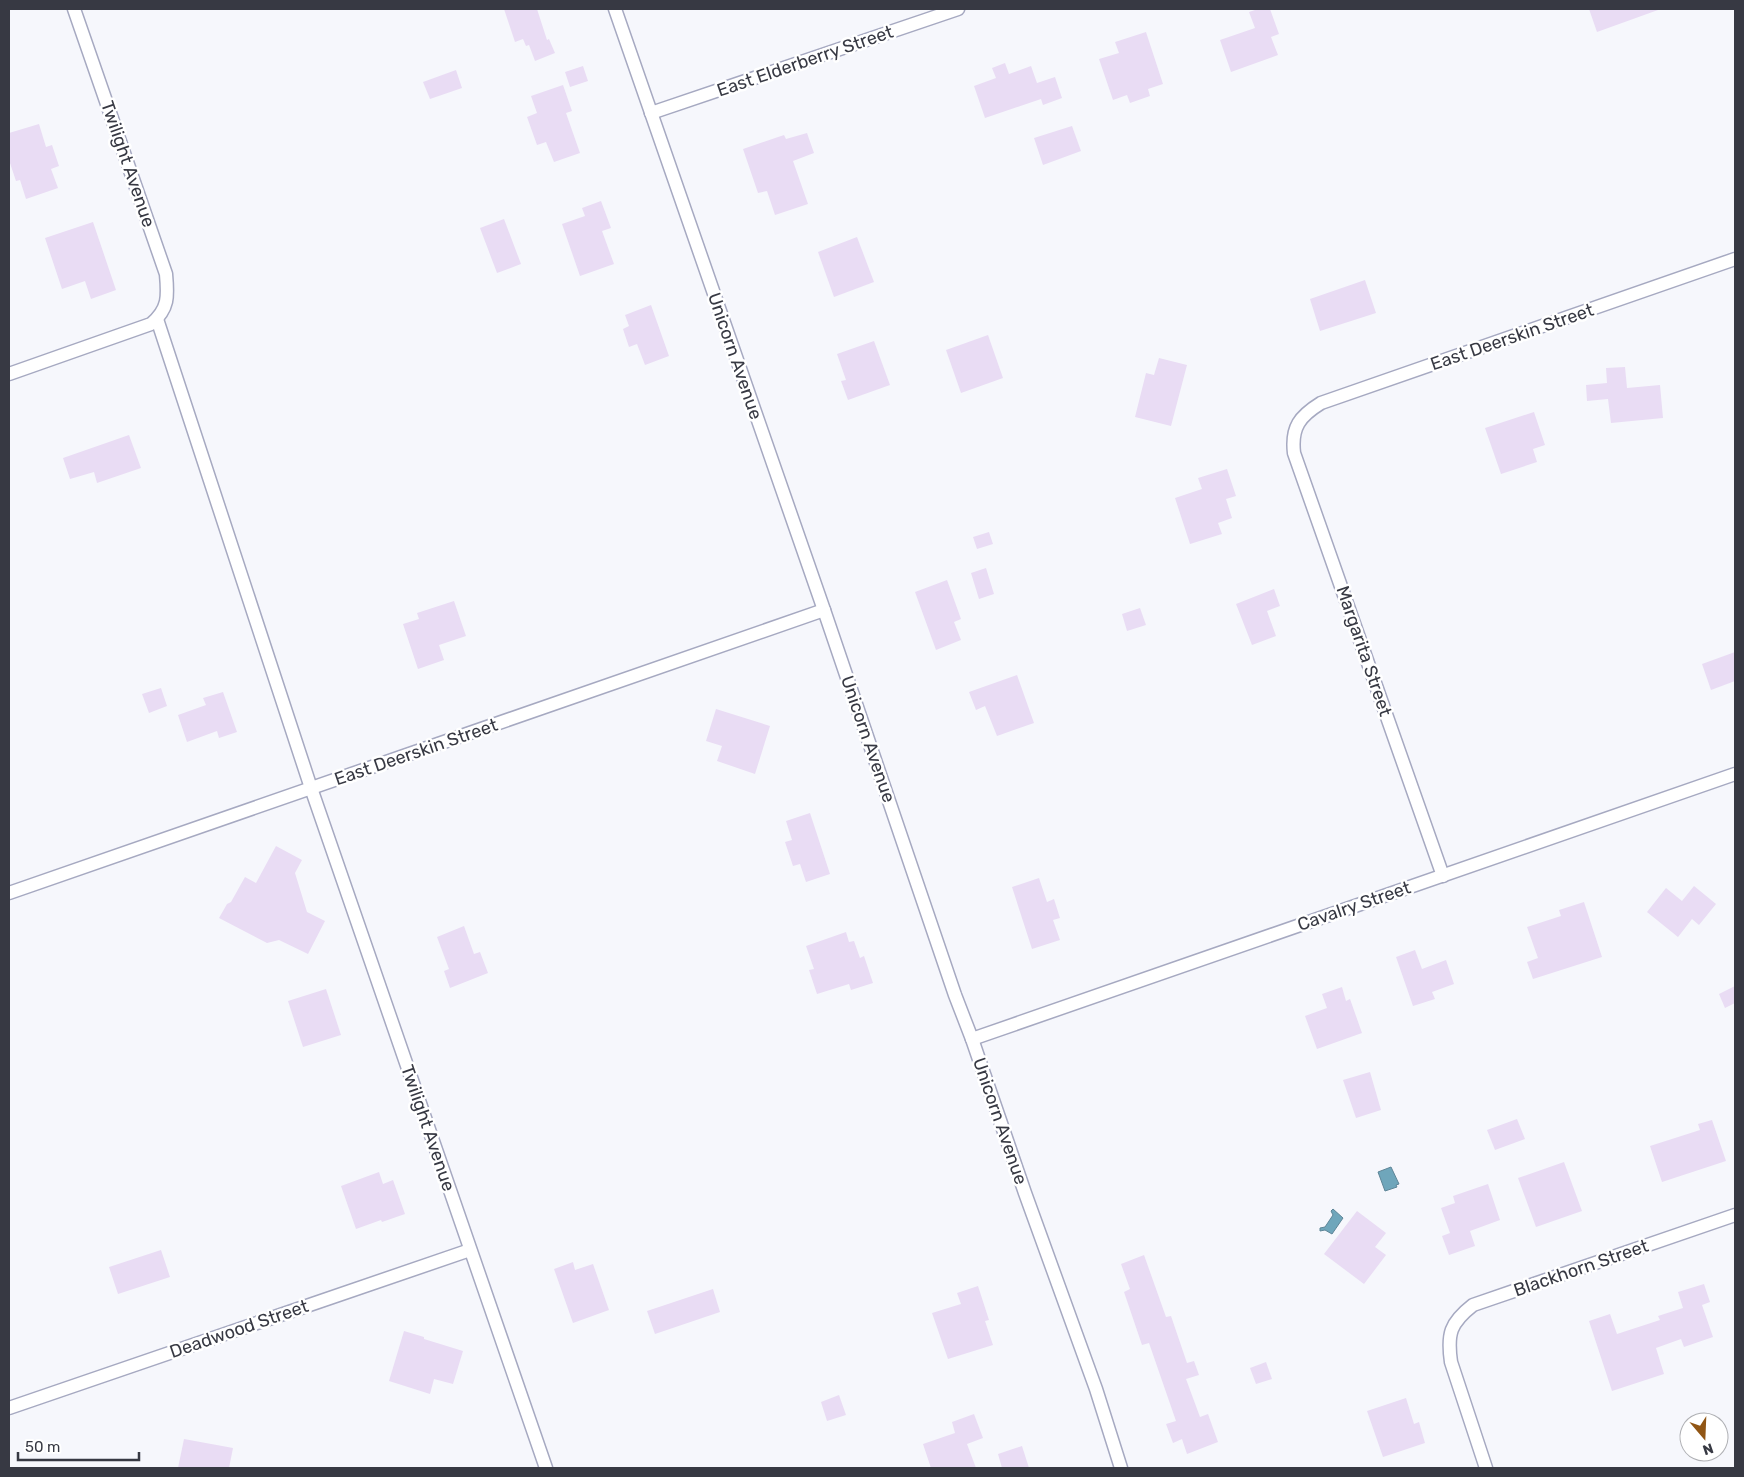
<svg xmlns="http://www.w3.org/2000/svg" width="1744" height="1477" font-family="Rubik,sans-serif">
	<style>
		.water { fill: #6fa6bb; stroke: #5e8597 }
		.building { fill: #e9dcf4 }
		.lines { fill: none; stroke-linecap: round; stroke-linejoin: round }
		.street-casing { stroke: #a6a9c1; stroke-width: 15 }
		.street { stroke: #fff; stroke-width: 12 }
		.labels { text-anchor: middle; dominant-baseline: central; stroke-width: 5; stroke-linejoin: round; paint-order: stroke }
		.street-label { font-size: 18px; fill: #373943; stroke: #fff }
	</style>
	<rect width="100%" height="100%" fill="#f6f7fc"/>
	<!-- water -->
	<g class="water">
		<polygon points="1391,1167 1399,1184 1396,1185 1397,1187 1385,1191 1378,1172"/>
		<polygon points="1333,1209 1343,1218 1332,1234 1325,1230 1320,1231 1320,1228 1325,1227 1333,1215 1331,1211"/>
	</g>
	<!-- building -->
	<g class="building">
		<polygon points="504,9 537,9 547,40 549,39 555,53 535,61 529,45 526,46 523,39 515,42"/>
		<polygon points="1258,9 1270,9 1279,34 1271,37 1278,55 1231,72 1220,40 1255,28 1249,12"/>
		<polygon points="1589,9 1657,9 1658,10 1597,32"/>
		<polygon points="1146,32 1163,84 1148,89 1150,96 1130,103 1127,95 1113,100 1099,59 1119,53 1115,42"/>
		<polygon points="1005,63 1009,74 1031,66 1037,83 1055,77 1062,98 1043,105 1041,99 985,118 974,86 996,78 992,68"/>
		<polygon points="583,66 588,81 570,87 565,72"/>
		<polygon points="456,70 462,88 430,99 423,82"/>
		<polygon points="563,85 572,111 566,113 580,153 554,162 546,142 537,145 527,117 537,113 531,96"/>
		<polygon points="39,124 46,147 52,145 59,166 51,169 58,188 26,199 20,180 16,181 9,160 9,133"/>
		<polygon points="1072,126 1081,151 1043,165 1034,138"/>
		<polygon points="807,133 814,153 793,161 808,204 775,215 767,191 758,193 743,149 784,135 786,139"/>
		<polygon points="601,201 611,228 602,231 614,264 580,276 562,224 585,216 582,208"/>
		<polygon points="504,219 521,264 497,273 480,228"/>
		<polygon points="93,222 116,290 91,299 85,281 62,289 45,238"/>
		<polygon points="857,237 874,282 834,297 818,252"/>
		<polygon points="1365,280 1376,313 1320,331 1310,299"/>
		<polygon points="651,305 669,356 645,365 637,344 629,347 623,329 629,326 625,315"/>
		<polygon points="988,335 1003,378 961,393 946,350"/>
		<polygon points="874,341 890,385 848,400 841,381 846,380 837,354"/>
		<polygon points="1159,358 1187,365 1171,426 1135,417 1146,373 1154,375"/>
		<polygon points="1625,367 1627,388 1660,385 1663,418 1611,423 1608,399 1587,401 1586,385 1607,383 1606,368"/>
		<polygon points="1534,412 1545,445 1533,449 1537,462 1501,474 1485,428"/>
		<polygon points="129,435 141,468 97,483 94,472 70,479 63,458"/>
		<polygon points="1227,469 1236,496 1226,499 1232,518 1218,523 1222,534 1190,544 1175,498 1202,489 1198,478"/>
		<polygon points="989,532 993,544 977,549 973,537"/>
		<polygon points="986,568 994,594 979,599 971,573"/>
		<polygon points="947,580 961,619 954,622 961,640 936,650 915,592"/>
		<polygon points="1274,589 1280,606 1267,611 1276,636 1252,645 1236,604"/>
		<polygon points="454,601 466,636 439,645 444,660 418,669 403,624 419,619 417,613"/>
		<polygon points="1140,608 1146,625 1127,631 1122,614"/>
		<polygon points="1735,652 1735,681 1711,690 1702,664"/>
		<polygon points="1017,675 1034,723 997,736 985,706 976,710 969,692"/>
		<polygon points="161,688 167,706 149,713 142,694"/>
		<polygon points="223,692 237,732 219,738 217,731 187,742 178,715 206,705 203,698"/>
		<polygon points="716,709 770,726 755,774 717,761 722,746 706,741"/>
		<polygon points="810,813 830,874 806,882 800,864 793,866 785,842 792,840 786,821"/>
		<polygon points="276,846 302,860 295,873 307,912 325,921 308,954 279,940 267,943 219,918 227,904 231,902 245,877 256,883"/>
		<polygon points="1039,878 1047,902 1054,899 1060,918 1053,920 1060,940 1032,949 1012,887"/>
		<polygon points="1694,886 1716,904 1699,925 1692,919 1678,937 1647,912 1666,888 1682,901"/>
		<polygon points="1584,902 1602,957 1533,979 1527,962 1538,958 1527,927 1561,916 1559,910"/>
		<polygon points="464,926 474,954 480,952 488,973 450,988 444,971 449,969 437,937"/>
		<polygon points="846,932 849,942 854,941 860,958 864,956 873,983 851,990 849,984 817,994 809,970 814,969 806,946"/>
		<polygon points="1415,950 1422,969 1446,960 1454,984 1432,992 1435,999 1413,1006 1396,957"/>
		<polygon points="1735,986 1735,1003 1725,1008 1719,994"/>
		<polygon points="1342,987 1346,1001 1350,999 1362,1033 1317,1049 1305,1016 1327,1008 1322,994"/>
		<polygon points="326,989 341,1035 303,1047 288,1001"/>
		<polygon points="1370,1072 1381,1110 1356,1118 1343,1080"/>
		<polygon points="1517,1119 1525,1139 1495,1150 1487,1130"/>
		<polygon points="1712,1120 1726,1161 1662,1182 1650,1146 1700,1130 1698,1124"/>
		<polygon points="1564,1162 1582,1211 1536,1227 1518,1178"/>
		<polygon points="379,1172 383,1184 393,1180 405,1214 382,1222 381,1220 356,1229 341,1186"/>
		<polygon points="1488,1184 1500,1220 1470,1231 1475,1246 1449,1255 1442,1236 1450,1233 1441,1208 1455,1203 1453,1196"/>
		<polygon points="1357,1211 1386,1233 1375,1247 1386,1255 1364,1284 1324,1254"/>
		<polygon points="161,1250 170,1277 118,1294 109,1267"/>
		<polygon points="1144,1255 1166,1317 1171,1316 1187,1363 1194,1361 1199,1375 1186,1379 1200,1417 1208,1414 1218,1442 1187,1454 1182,1439 1173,1443 1166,1424 1176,1421 1149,1343 1142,1345 1124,1292 1130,1289 1121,1264"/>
		<polygon points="573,1262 575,1270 593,1264 609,1310 573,1323 554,1269"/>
		<polygon points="1704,1284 1710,1302 1702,1305 1713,1337 1684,1347 1681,1339 1656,1348 1664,1374 1612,1391 1589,1321 1610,1314 1617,1334 1660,1320 1658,1316 1683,1308 1678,1292"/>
		<polygon points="978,1286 989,1320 985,1321 993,1345 948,1359 932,1313 961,1304 957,1293"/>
		<polygon points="713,1289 720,1312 655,1334 647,1311"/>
		<polygon points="404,1331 424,1337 424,1339 463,1351 453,1384 434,1379 430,1394 389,1381"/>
		<polygon points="1266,1362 1272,1379 1256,1384 1250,1368"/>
		<polygon points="839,1395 846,1415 827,1421 821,1402"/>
		<polygon points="1406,1398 1414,1424 1419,1422 1425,1443 1383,1457 1367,1411"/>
		<polygon points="974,1414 983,1438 967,1444 976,1468 931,1468 923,1444 955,1433 952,1422"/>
		<polygon points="184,1439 233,1448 229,1468 178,1468"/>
		<polygon points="1022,1446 1029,1468 1002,1468 998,1454"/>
	</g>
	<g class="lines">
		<defs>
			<g id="street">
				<polyline points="615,9 824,610 955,995 972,1039 1025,1193 1096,1389 1121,1468"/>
				<polyline points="651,113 958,9"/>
				<polyline points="157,319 311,788 546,1468"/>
				<path d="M9,374L151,324C169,309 168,296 166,274L74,9"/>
				<path d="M1443,876L1294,453C1291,427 1300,416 1321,403L1735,259"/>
				<polyline points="9,893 824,610"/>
				<polyline points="972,1039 1735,774"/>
				<polyline points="9,1408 470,1250"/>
				<path d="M1486,1468L1451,1362C1447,1334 1450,1323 1473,1305L1735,1215"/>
			</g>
		</defs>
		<!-- street casing -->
		<use href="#street" class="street-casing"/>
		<!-- street -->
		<use href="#street" class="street"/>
	</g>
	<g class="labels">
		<!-- street labels -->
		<g class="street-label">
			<text transform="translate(805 61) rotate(-19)">East Elderberry Street</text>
			<text transform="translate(128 164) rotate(71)">Twilight Avenue</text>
			<text transform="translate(1512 337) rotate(-19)">East Deerskin Street</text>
			<text transform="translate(735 356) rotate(71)">Unicorn Avenue</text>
			<text transform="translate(1364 651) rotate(71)">Margarita Street</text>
			<text transform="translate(868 739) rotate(71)">Unicorn Avenue</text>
			<text transform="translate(416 752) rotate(-19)">East Deerskin Street</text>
			<text transform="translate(1354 906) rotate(-19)">Cavalry Street</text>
			<text transform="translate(1000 1121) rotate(71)">Unicorn Avenue</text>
			<text transform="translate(428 1128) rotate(71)">Twilight Avenue</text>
			<text transform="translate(1581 1268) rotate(-19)">Blackhorn Street</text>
			<text transform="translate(239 1329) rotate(-19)">Deadwood Street</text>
		</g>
	</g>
	<!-- border -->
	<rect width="1744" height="1477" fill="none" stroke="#373943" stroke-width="20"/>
	<!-- north arrow -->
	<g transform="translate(1704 1437) rotate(161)"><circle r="24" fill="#ffffff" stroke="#afb0b4"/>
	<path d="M0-4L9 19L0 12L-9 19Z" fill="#915614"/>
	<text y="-8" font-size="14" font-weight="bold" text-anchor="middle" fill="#373943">N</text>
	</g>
	<!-- scale -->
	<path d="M18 1452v8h121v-8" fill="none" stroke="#373943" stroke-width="2.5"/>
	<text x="25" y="1452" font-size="15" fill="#373943" stroke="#ffffff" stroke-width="4" paint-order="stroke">50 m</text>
</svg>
